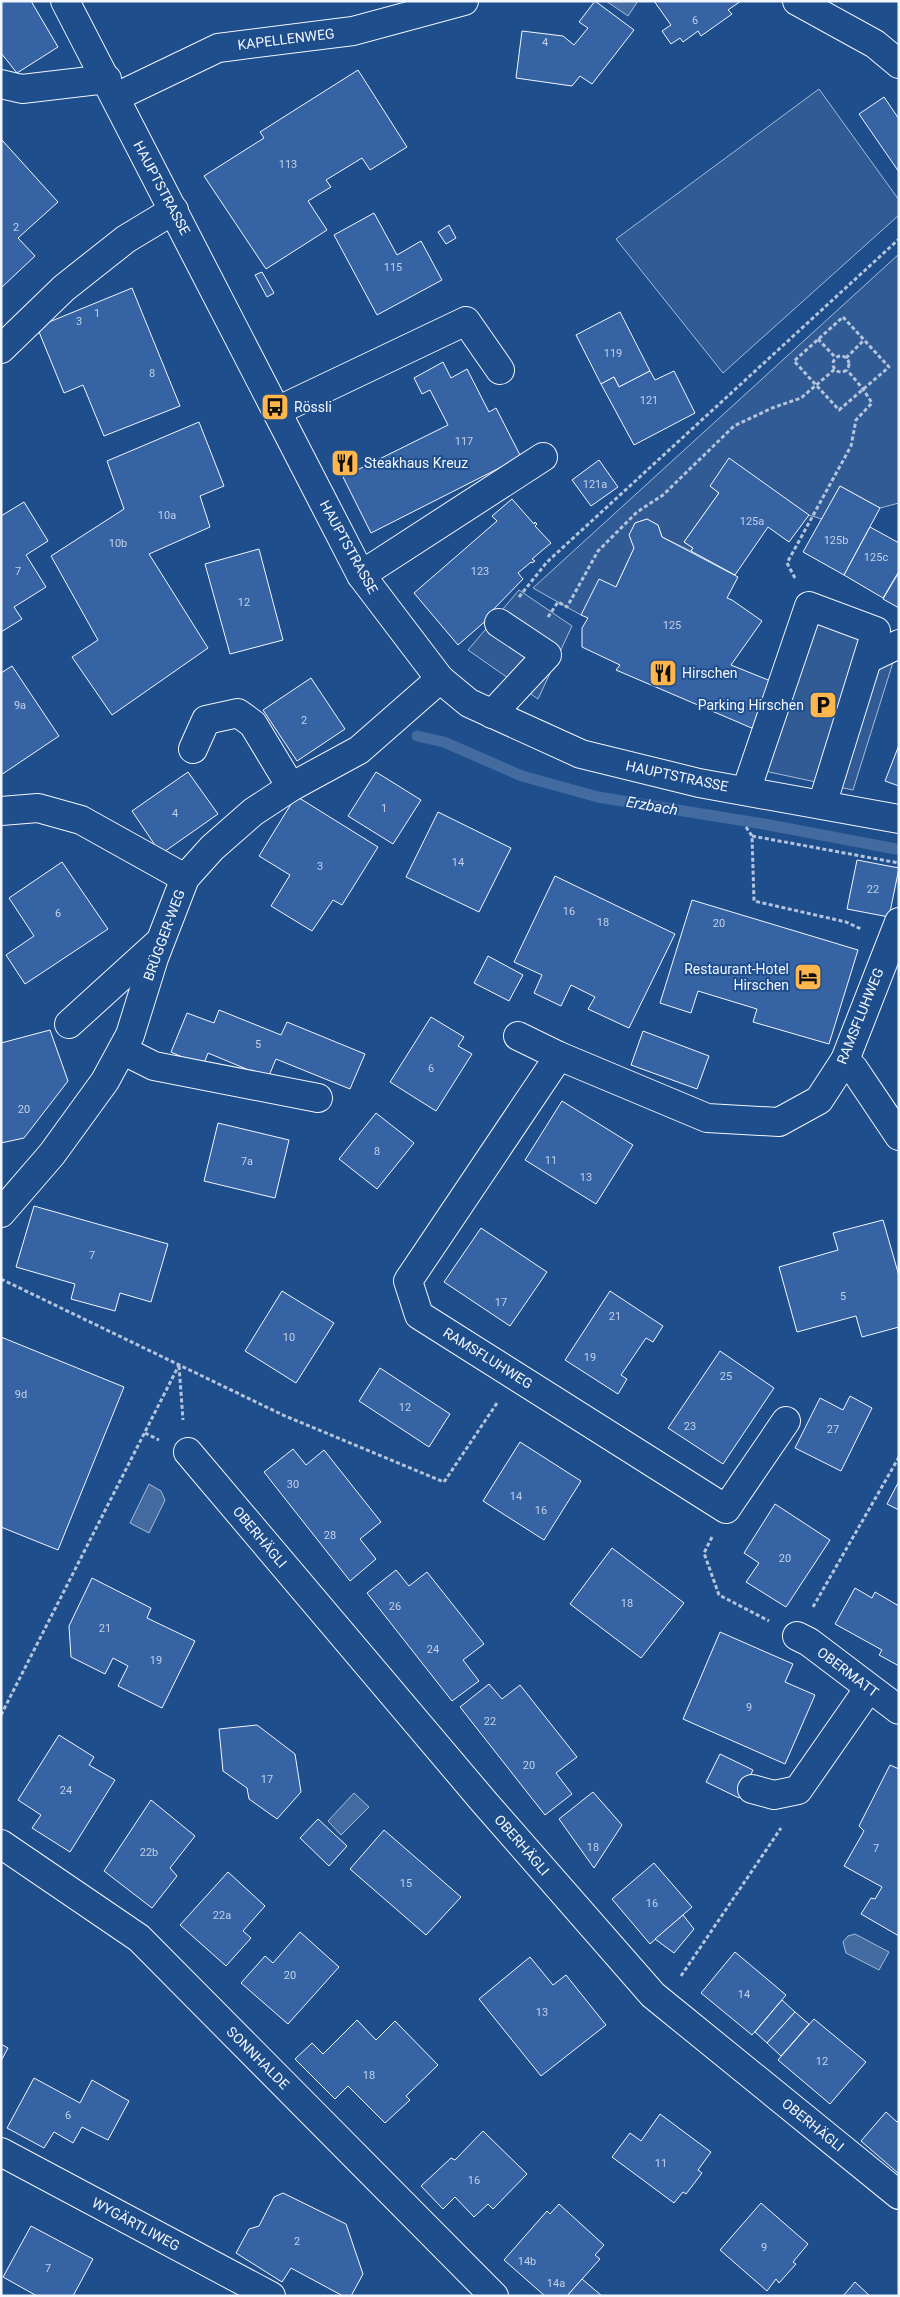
<svg xmlns="http://www.w3.org/2000/svg" width="900" height="2297" font-family="Roboto,sans-serif">
	<style>
		.built { fill: #305b95; stroke: #a8bbd7 }
		.water { fill: #446ba0; stroke: #a8bbd7 }
		.lines { fill: none; stroke-linecap: round; stroke-linejoin: round }
		.stream { stroke: #446ba0; stroke-width: 11 }
		.building { fill: #3563a3; stroke: #f2f6ff }
		.minor-casing { stroke: #f2f6ff; stroke-width: 30 }
		.major-casing { stroke: #f2f6ff; stroke-width: 30 }
		.path { stroke: #b3c4dc; stroke-width: 3; stroke-dasharray: 4 2.5; stroke-linecap: butt }
		.minor { stroke: #1f4e8c; stroke-width: 28 }
		.major { stroke: #1f4e8c; stroke-width: 28 }
		.labels { text-anchor: middle; dominant-baseline: central; stroke-width: 4; stroke-linejoin: round; paint-order: stroke }
		.number-label { font-size: 11px; fill: #c3d1e8 }
		.street-label { font-size: 14px; fill: #f2f6ff; stroke: #1f4e8c }
		.poi-label { font-size: 14px; fill: #f2f6ff; stroke: #1f4e8c; text-anchor: start }
		.water-label { font-size: 15px; font-style: italic; fill: #f2f6ff; stroke: #1f4e8c }
	</style>
	<rect width="100%" height="100%" fill="#1f4e8c"/>
	<!-- built -->
	<g class="built">
		<polygon points="819,89 899,200 899,215 723,373 616,239"/>
		<polygon points="899,254 899,503 880,508 840,486 822,519 710,486 719,493 684,542 693,548 691,551 662,537 658,525 647,519 635,523 630,535 634,548 616,587 581,615 533,588"/>
		<polygon points="519,590 572,626 538,699 468,650"/>
		<polygon points="802,602 899,643 853,790 746,767"/>
	</g>
	<!-- water -->
	<g class="water">
		<polygon points="606,1 638,1 628,16"/>
		<polygon points="149,1484 161,1491 165,1500 149,1533 130,1523"/>
		<polygon points="354,1793 369,1807 341,1835 328,1821"/>
		<polygon points="855,1934 889,1952 879,1970 846,1953 843,1942 848,1936"/>
	</g>
	<g class="lines">
		<!-- stream -->
		<polyline class="stream" points="417,736 444,742 522,776 598,797 764,824 896,849"/>
	</g>
	<!-- building -->
	<g class="building">
		<polygon points="1,1 31,1 58,47 17,73 1,53"/>
		<polygon points="595,1 634,30 592,84 580,76 572,86 516,78 522,31 563,36 574,45 588,28 579,22"/>
		<polygon points="654,1 741,1 728,10 732,14 701,36 698,31 683,42 680,38 671,44 662,31 671,25"/>
		<polygon points="358,70 407,147 370,170 362,158 326,180 331,187 308,201 327,230 266,269 204,176 264,138 260,132"/>
		<polygon points="884,97 899,119 899,172 859,114"/>
		<polygon points="1,139 58,202 18,238 35,256 1,288"/>
		<polygon points="374,213 397,255 421,241 442,280 377,315 334,235"/>
		<polygon points="449,225 456,238 446,244 438,232"/>
		<polygon points="262,272 274,293 267,297 255,275"/>
		<polygon points="132,288 180,406 104,436 83,385 64,393 37,327"/>
		<polygon points="620,312 650,371 619,387 614,377 601,384 576,335"/>
		<polygon points="443,362 451,378 467,369 489,412 496,408 521,457 371,533 343,477 448,425 430,390 422,394 414,378"/>
		<polygon points="650,371 655,380 674,371 695,413 634,445 601,384 614,377 619,387"/>
		<polygon points="199,422 224,486 200,496 210,527 149,554 208,648 112,715 72,657 98,640 51,556 124,509 107,461"/>
		<polygon points="729,458 809,515 789,542 768,527 735,575 691,551 693,548 684,542 719,493 710,486"/>
		<polygon points="599,460 618,487 591,506 572,480"/>
		<polygon points="840,486 880,508 844,575 803,552"/>
		<polygon points="512,499 534,524 535,522 537,524 535,526 551,543 532,559 535,561 532,563 531,562 518,573 523,579 487,616 489,618 458,645 414,593 497,521 492,516"/>
		<polygon points="24,502 48,541 26,555 46,587 14,607 22,619 1,632 1,516"/>
		<polygon points="647,519 658,525 662,537 738,577 727,598 732,600 762,621 731,665 773,682 754,729 616,670 620,665 582,647 582,628 588,618 581,615 599,579 616,587 634,548 629,535 635,523"/>
		<polygon points="870,527 899,543 899,571 883,598 844,575"/>
		<polygon points="259,549 283,640 230,654 205,564"/>
		<polygon points="899,572 899,608 883,599"/>
		<polygon points="12,666 59,736 1,775 1,673"/>
		<polygon points="311,678 345,729 297,761 263,710"/>
		<polygon points="899,745 899,786 885,781"/>
		<polygon points="188,772 218,814 161,854 132,811"/>
		<polygon points="376,772 421,800 393,844 348,816"/>
		<polygon points="296,796 378,847 342,905 333,900 312,931 271,906 290,875 259,856"/>
		<polygon points="438,812 511,848 479,912 406,877"/>
		<polygon points="857,860 899,868 889,917 847,909"/>
		<polygon points="62,862 108,929 25,984 6,955 34,936 9,898"/>
		<polygon points="555,876 675,934 629,1028 588,1009 595,997 571,985 561,1006 534,993 542,975 514,962"/>
		<polygon points="692,900 858,950 829,1044 753,1022 757,1009 698,991 691,1013 660,1003"/>
		<polygon points="488,956 523,975 509,1001 474,983"/>
		<polygon points="219,1010 281,1035 287,1022 365,1054 350,1089 276,1059 268,1078 208,1053 203,1066 171,1052 187,1013 214,1023"/>
		<polygon points="431,1017 464,1037 458,1046 472,1054 436,1111 390,1082"/>
		<polygon points="50,1030 68,1081 24,1138 1,1143 1,1043"/>
		<polygon points="643,1031 709,1056 697,1089 631,1065"/>
		<polygon points="562,1101 633,1145 596,1204 525,1160"/>
		<polygon points="376,1113 414,1143 377,1189 339,1159"/>
		<polygon points="218,1123 289,1140 275,1198 204,1181"/>
		<polygon points="34,1206 168,1244 151,1302 120,1293 115,1311 71,1299 75,1284 16,1267"/>
		<polygon points="883,1220 899,1276 899,1327 862,1337 856,1316 797,1332 779,1267 838,1250 833,1233"/>
		<polygon points="481,1228 547,1272 510,1326 444,1282"/>
		<polygon points="282,1291 334,1323 296,1383 245,1351"/>
		<polygon points="610,1291 663,1326 653,1342 646,1338 621,1375 627,1379 618,1394 565,1360"/>
		<polygon points="1,1337 124,1387 58,1550 1,1527"/>
		<polygon points="720,1351 774,1388 723,1464 668,1428"/>
		<polygon points="380,1368 450,1414 429,1447 359,1401"/>
		<polygon points="850,1396 872,1408 841,1471 795,1448 820,1398 843,1410"/>
		<polygon points="520,1442 581,1481 544,1540 483,1501"/>
		<polygon points="293,1449 306,1465 324,1450 381,1522 360,1539 376,1559 350,1581 264,1472"/>
		<polygon points="899,1481 899,1510 887,1504"/>
		<polygon points="775,1504 830,1540 786,1607 746,1582 759,1563 744,1553"/>
		<polygon points="612,1548 684,1603 641,1658 570,1604"/>
		<polygon points="396,1570 409,1586 427,1572 484,1644 463,1660 479,1681 452,1701 367,1593"/>
		<polygon points="92,1578 151,1608 147,1618 195,1641 162,1708 118,1686 128,1666 113,1658 105,1674 71,1657 69,1626"/>
		<polygon points="855,1588 872,1598 875,1592 899,1606 899,1666 879,1655 882,1650 835,1624"/>
		<polygon points="720,1632 793,1664 785,1682 815,1695 785,1764 683,1719"/>
		<polygon points="489,1684 502,1699 520,1685 577,1757 556,1773 572,1794 545,1815 460,1707"/>
		<polygon points="257,1725 295,1754 301,1792 277,1819 249,1799 247,1788 223,1771 219,1729"/>
		<polygon points="59,1735 94,1757 89,1765 115,1780 70,1852 32,1828 41,1815 18,1800"/>
		<polygon points="720,1754 753,1770 739,1798 706,1782"/>
		<polygon points="890,1765 899,1769 899,1936 861,1914 871,1898 875,1899 882,1887 844,1866 864,1831 859,1826"/>
		<polygon points="593,1792 622,1825 594,1868 559,1819"/>
		<polygon points="151,1800 195,1836 170,1868 177,1876 152,1908 104,1871"/>
		<polygon points="318,1819 347,1846 329,1866 300,1838"/>
		<polygon points="384,1830 461,1897 426,1935 350,1869"/>
		<polygon points="654,1863 692,1907 650,1944 612,1899"/>
		<polygon points="228,1872 265,1906 243,1931 251,1938 226,1966 180,1925"/>
		<polygon points="683,1915 694,1929 674,1953 655,1939"/>
		<polygon points="300,1932 339,1967 288,2024 241,1983 265,1956 273,1963"/>
		<polygon points="735,1952 786,1995 752,2035 701,1993"/>
		<polygon points="530,1957 553,1985 566,1975 606,2025 541,2076 479,1999"/>
		<polygon points="782,2000 795,2012 767,2043 755,2032"/>
		<polygon points="795,2012 809,2024 781,2056 767,2043"/>
		<polygon points="814,2019 866,2062 830,2104 778,2060"/>
		<polygon points="357,2020 376,2040 395,2021 438,2065 406,2096 410,2100 385,2123 348,2086 335,2099 295,2059 312,2043 323,2054"/>
		<polygon points="1,2044 8,2048 1,2061"/>
		<polygon points="34,2078 80,2103 92,2080 129,2101 108,2140 82,2127 73,2143 54,2132 44,2148 7,2128"/>
		<polygon points="886,2112 897,2122 899,2120 899,2174 861,2141"/>
		<polygon points="660,2114 711,2152 698,2170 702,2173 686,2194 683,2192 674,2203 612,2157 630,2133 641,2141"/>
		<polygon points="483,2131 527,2174 493,2209 488,2204 474,2217 455,2197 443,2209 421,2186 451,2158 455,2160"/>
		<polygon points="283,2193 346,2224 363,2274 351,2296 343,2296 291,2268 282,2282 236,2253 249,2229 259,2226 274,2197"/>
		<polygon points="761,2203 808,2244 793,2262 796,2264 779,2283 776,2279 767,2291 720,2250"/>
		<polygon points="559,2204 604,2245 595,2255 600,2259 567,2296 545,2296 504,2260 547,2211 550,2214"/>
		<polygon points="31,2226 93,2259 73,2296 37,2296 3,2277"/>
		<polygon points="582,2279 602,2296 567,2296"/>
		<polygon points="855,2282 870,2296 843,2296"/>
	</g>
	<g class="lines">
		<defs>
			<g id="minor">
				<polyline points="797,1 875,44 899,64"/>
				<polyline points="1,84 22,89 107,79"/>
				<polyline points="116,97 218,48 353,31 464,1"/>
				<polyline points="1,349 64,288 126,239 174,210"/>
				<polyline points="277,411 466,321 500,370"/>
				<polyline points="361,575 543,457"/>
				<polyline points="868,659 899,644"/>
				<polyline points="492,714 547,655 499,623"/>
				<polyline points="193,749 206,720 238,713 253,724 291,787"/>
				<polyline points="746,791 809,606 876,631 822,805"/>
				<polyline points="1,811 38,808 81,820 185,878"/>
				<polyline points="69,1024 157,944"/>
				<polyline points="518,1036 559,1056 707,1118 779,1122 819,1100 845,1060 899,922"/>
				<polyline points="122,1050 154,1066 318,1098"/>
				<polyline points="559,1056 408,1281 419,1315 726,1509 786,1421"/>
				<polyline points="845,1060 854,1069 899,1136"/>
				<polyline points="1,1213 52,1154 105,1081 130,1035 154,958 185,878 212,848 253,812 291,787 359,750 440,679"/>
				<polyline points="188,1452 485,1803 653,1995 899,2195"/>
				<polyline points="797,1636 809,1642 899,1710"/>
				<polyline points="752,1789 774,1795 798,1790 869,1688"/>
				<polyline points="1,1844 139,1938 494,2296"/>
				<polyline points="1,2152 271,2296"/>
			</g>
			<polyline id="major" points="65,1 361,575 440,679 469,703 581,754 699,783 899,819"/>
		</defs>
		<!-- minor casing -->
		<use href="#minor" class="minor-casing"/>
		<!-- major casing -->
		<use href="#major" class="major-casing"/>
		<!-- path -->
		<g class="path">
			<polygon points="843,317 889,367 839,410 794,361"/>
			<polyline points="818,339 835,357"/>
			<circle cx="841" cy="364" r="8"/>
			<polyline points="846,358 864,340"/>
			<polyline points="795,578 787,563 851,446 856,420 872,403 863,389 847,370"/>
			<polyline points="519,597 547,562 899,239"/>
			<polyline points="548,617 558,602 567,607 598,551 637,512 663,495 734,426 772,408 801,398 835,369"/>
			<polyline points="746,827 752,836 754,901 846,922 861,929"/>
			<polyline points="752,836 899,863"/>
			<polyline points="1,1279 285,1416 444,1482 497,1403"/>
			<polyline points="179,1366 183,1420"/>
			<polyline points="145,1433 159,1440"/>
			<polyline points="712,1537 704,1553 719,1595 769,1621"/>
			<polyline points="813,1607 899,1457"/>
			<polyline points="1,1715 179,1365"/>
			<polyline points="681,1976 781,1828"/>
		</g>
		<!-- minor -->
		<use href="#minor" class="minor"/>
		<!-- major -->
		<use href="#major" class="major"/>
	</g>
	<!-- icons -->
	<defs>
		<symbol id="bus-square" viewBox="-11 -11 22 22"><rect x="-9" y="-9" width="18" height="18" rx="4" fill="#ffb74d" stroke="#1f4e8c"/><path d="M-5-6H5V4H4V6H2V4H-2V6H-4V4H-5ZM-3.5-4V0h7V-4ZM-3.5 1.2v1.5H-2V1.2ZM2 1.2v1.5H3.5V1.2Z" fill="#111"/></symbol>
		<symbol id="restaurant-square" viewBox="-11 -11 22 22"><rect x="-9" y="-9" width="18" height="18" rx="4" fill="#ffb74d" stroke="#1f4e8c"/><path d="M-5-6h1v4h1v-4h1v4h1v-4h1v5L-1.5 .5V6h-2V.5L-5-1ZM5-6V6H3V1.5H1.5Q1.5-4 5-6Z" fill="#111"/></symbol>
		<symbol id="parking-square" viewBox="-11 -11 22 22"><rect x="-9" y="-9" width="18" height="18" rx="4" fill="#ffb74d" stroke="#1f4e8c"/><path d="M-3.5-5.5H1a3.5 3.5 0 0 1 0 7H-1V5.5H-3.5ZM-1-3.4V-.6H.8a1.4 1.4 0 0 0 0-2.8Z" fill="#111"/></symbol>
		<symbol id="hotel-square" viewBox="-11 -11 22 22"><rect x="-9" y="-9" width="18" height="18" rx="4" fill="#ffb74d" stroke="#1f4e8c"/><path d="M-6-4.5h1.5V1H6V5H4.5V3h-9V5H-6ZM-4 0a1.8 1.8 0 1 1 3.6 0ZM.5 0V-2.5h3Q6-2.5 6 0Z" fill="#111"/></symbol>
	</defs>
	<g fill-rule="evenodd">
		<use href="#bus-square" x="259" y="391" width="32" height="32"/>
		<use href="#restaurant-square" x="329" y="447" width="32" height="32"/>
		<use href="#restaurant-square" x="647" y="657" width="32" height="32"/>
		<use href="#parking-square" x="807" y="689" width="32" height="32"/>
		<use href="#hotel-square" x="792" y="961" width="32" height="32"/>
	</g>
	<g class="labels">
		<!-- number labels -->
		<g class="number-label">
			<text x="695" y="20">6</text>
			<text x="545" y="42">4</text>
			<text x="288" y="164">113</text>
			<text x="16" y="227">2</text>
			<text x="393" y="267">115</text>
			<text x="97" y="313">1</text>
			<text x="79" y="321">3</text>
			<text x="613" y="353">119</text>
			<text x="152" y="373">8</text>
			<text x="649" y="400">121</text>
			<text x="464" y="441">117</text>
			<text x="595" y="484">121a</text>
			<text x="167" y="515">10a</text>
			<text x="752" y="521">125a</text>
			<text x="836" y="540">125b</text>
			<text x="118" y="543">10b</text>
			<text x="876" y="557">125c</text>
			<text x="18" y="571">7</text>
			<text x="480" y="571">123</text>
			<text x="244" y="602">12</text>
			<text x="672" y="625">125</text>
			<text x="20" y="705">9a</text>
			<text x="304" y="720">2</text>
			<text x="384" y="808">1</text>
			<text x="175" y="813">4</text>
			<text x="458" y="862">14</text>
			<text x="320" y="866">3</text>
			<text x="873" y="889">22</text>
			<text x="569" y="911">16</text>
			<text x="58" y="913">6</text>
			<text x="603" y="922">18</text>
			<text x="719" y="923">20</text>
			<text x="258" y="1044">5</text>
			<text x="431" y="1068">6</text>
			<text x="24" y="1109">20</text>
			<text x="377" y="1151">8</text>
			<text x="551" y="1160">11</text>
			<text x="247" y="1161">7a</text>
			<text x="586" y="1177">13</text>
			<text x="92" y="1255">7</text>
			<text x="843" y="1296">5</text>
			<text x="501" y="1302">17</text>
			<text x="615" y="1316">21</text>
			<text x="289" y="1337">10</text>
			<text x="590" y="1357">19</text>
			<text x="726" y="1376">25</text>
			<text x="21" y="1394">9d</text>
			<text x="405" y="1407">12</text>
			<text x="690" y="1426">23</text>
			<text x="833" y="1429">27</text>
			<text x="293" y="1484">30</text>
			<text x="516" y="1496">14</text>
			<text x="541" y="1510">16</text>
			<text x="330" y="1535">28</text>
			<text x="785" y="1558">20</text>
			<text x="627" y="1603">18</text>
			<text x="395" y="1606">26</text>
			<text x="105" y="1628">21</text>
			<text x="433" y="1649">24</text>
			<text x="156" y="1660">19</text>
			<text x="749" y="1707">9</text>
			<text x="490" y="1721">22</text>
			<text x="529" y="1765">20</text>
			<text x="267" y="1779">17</text>
			<text x="66" y="1790">24</text>
			<text x="593" y="1847">18</text>
			<text x="876" y="1848">7</text>
			<text x="149" y="1852">22b</text>
			<text x="406" y="1883">15</text>
			<text x="652" y="1903">16</text>
			<text x="222" y="1915">22a</text>
			<text x="290" y="1975">20</text>
			<text x="744" y="1994">14</text>
			<text x="542" y="2012">13</text>
			<text x="822" y="2061">12</text>
			<text x="369" y="2075">18</text>
			<text x="68" y="2115">6</text>
			<text x="661" y="2163">11</text>
			<text x="474" y="2180">16</text>
			<text x="297" y="2241">2</text>
			<text x="764" y="2247">9</text>
			<text x="527" y="2261">14b</text>
			<text x="48" y="2268">7</text>
			<text x="556" y="2283">14a</text>
		</g>
		<!-- street labels -->
		<g class="street-label">
			<text transform="translate(286 39) rotate(-7)">KAPELLENWEG</text>
			<text transform="translate(162 188) rotate(62)">HAUPTSTRASSE</text>
			<text transform="translate(349 547) rotate(61)">HAUPTSTRASSE</text>
			<text transform="translate(677 776) rotate(12)">HAUPTSTRASSE</text>
			<text transform="translate(164 935) rotate(-70)">BRÜGGER-WEG</text>
			<text transform="translate(860 1016) rotate(-68)">RAMSFLUHWEG</text>
			<text transform="translate(488 1358) rotate(32)">RAMSFLUHWEG</text>
			<text transform="translate(260 1537) rotate(50)">OBERHÄGLI</text>
			<text transform="translate(848 1672) rotate(37)">OBERMATT</text>
			<text transform="translate(522 1845) rotate(49)">OBERHÄGLI</text>
			<text transform="translate(258 2058) rotate(45)">SONNHALDE</text>
			<text transform="translate(813 2125) rotate(39)">OBERHÄGLI</text>
			<text transform="translate(136 2224) rotate(28)">WYGÄRTLIWEG</text>
		</g>
		<!-- poi labels -->
		<g class="poi-label">
			<text x="294" y="407">Rössli</text>
			<text x="364" y="463">Steakhaus Kreuz</text>
			<text x="682" y="673">Hirschen</text>
			<text x="804" y="705" text-anchor="end">Parking Hirschen</text>
			<text x="789" y="969" text-anchor="end">Restaurant-Hotel<tspan x="789" dy="16">Hirschen</tspan></text>
		</g>
		<!-- water labels -->
		<g class="water-label">
			<text transform="translate(652 806) rotate(10)">Erzbach</text>
		</g>
	</g>
	<!-- border -->
	<rect width="900" height="2297" fill="none" stroke="#f2f6ff" stroke-width="5"/>
</svg>
